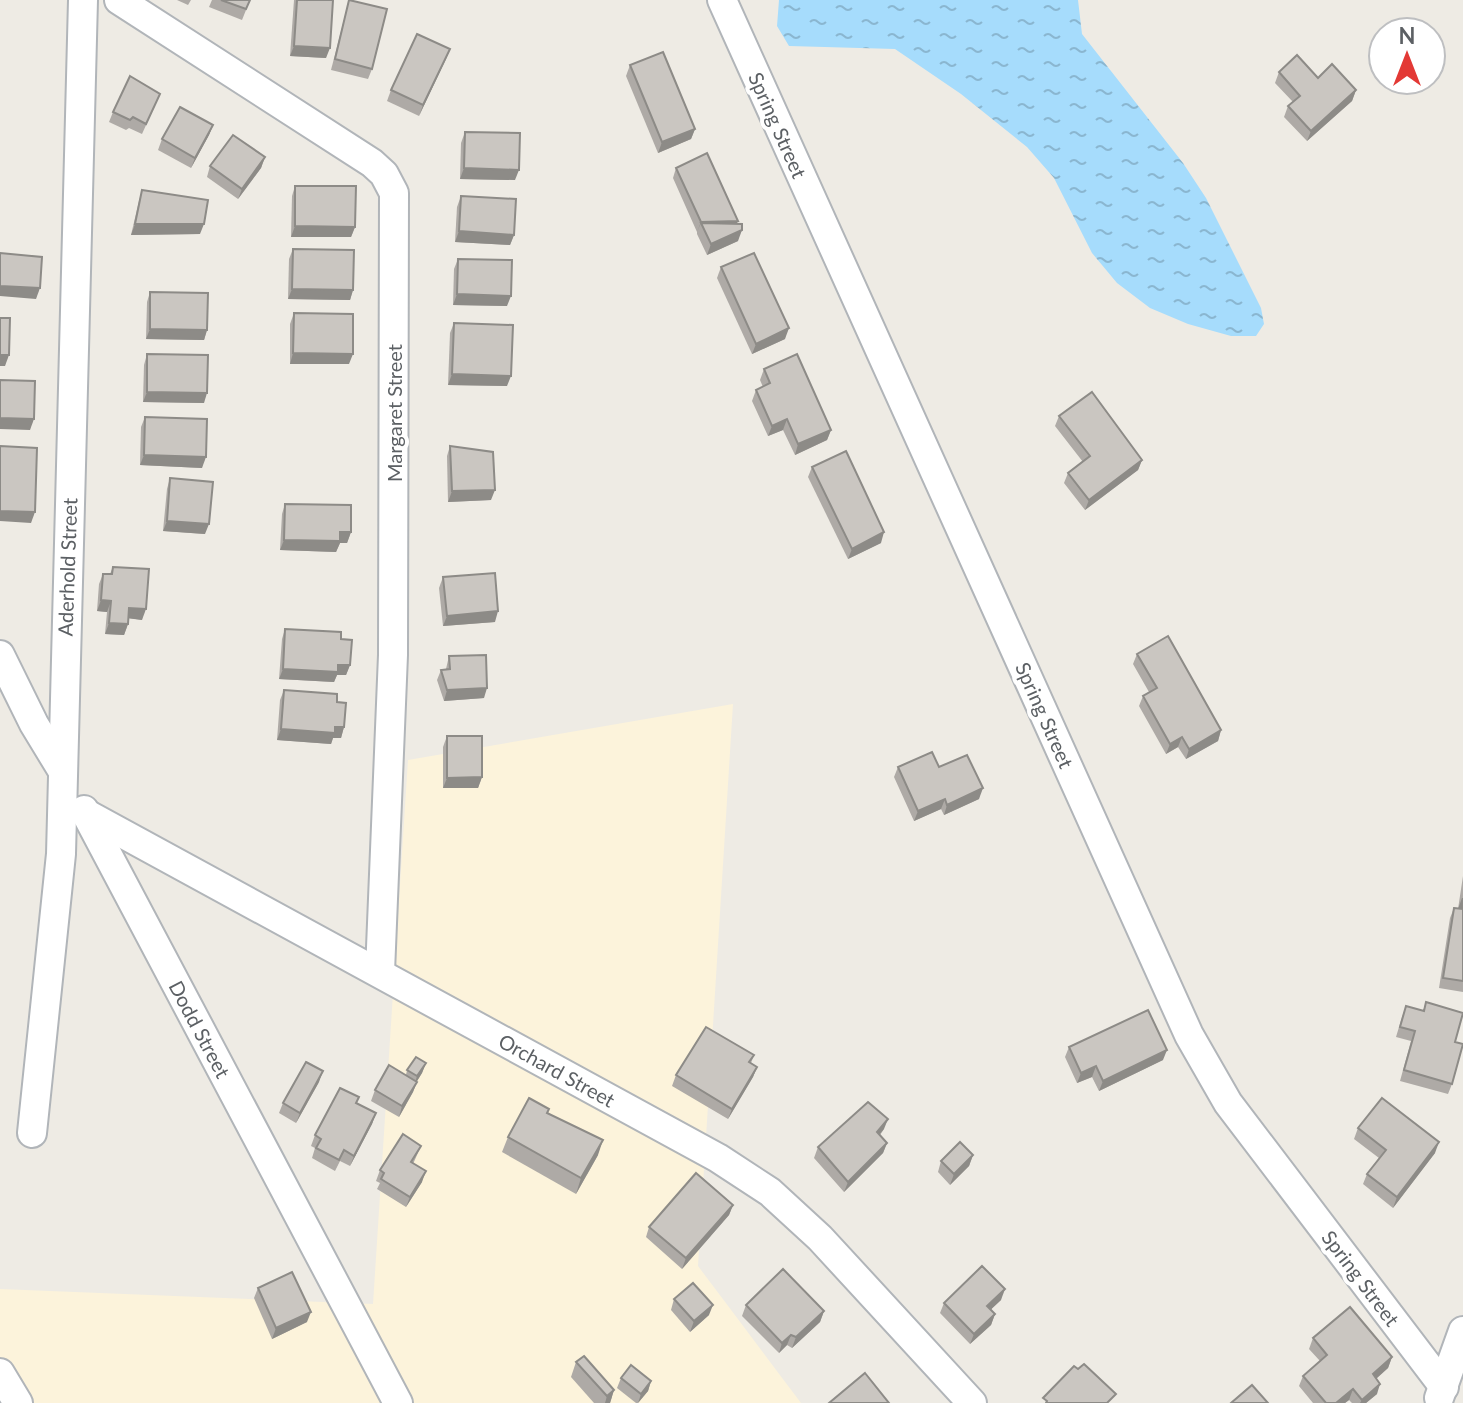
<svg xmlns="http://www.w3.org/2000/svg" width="1463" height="1403" font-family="Lato,sans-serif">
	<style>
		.commercial { fill: #fcf3db }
		.water { fill: url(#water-ripples) }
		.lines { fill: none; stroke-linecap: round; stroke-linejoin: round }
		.street-casing { stroke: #b1b5b9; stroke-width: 32 }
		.street { stroke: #fff; stroke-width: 28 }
		.wall { fill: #aeaaa6 }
		.shaded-wall { fill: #8d8b87 }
		.building { fill: #cac6c1; stroke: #8d8b87; stroke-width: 2 }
		.labels { text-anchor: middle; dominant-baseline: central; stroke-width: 8; stroke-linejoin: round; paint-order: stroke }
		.street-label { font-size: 20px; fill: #5c6064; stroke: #fff }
	</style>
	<defs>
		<pattern id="water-ripples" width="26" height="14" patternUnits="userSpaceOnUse" patternTransform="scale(2)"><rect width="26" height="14" fill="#a6dcfc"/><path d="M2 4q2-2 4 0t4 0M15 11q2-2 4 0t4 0" fill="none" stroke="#8ab6d0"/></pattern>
	</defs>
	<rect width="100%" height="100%" fill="#eeebe4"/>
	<!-- commercial -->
	<polygon class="commercial" points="733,704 698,1266 801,1403 0,1403 0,1289 373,1304 408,760"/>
	<!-- water -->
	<polygon class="water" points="779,0 1078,0 1082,34 1183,163 1206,198 1261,308 1264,324 1256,336 1231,336 1188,324 1150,308 1117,283 1092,253 1054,178 1027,147 961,94 895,49 789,46 777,26"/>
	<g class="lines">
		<defs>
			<g id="street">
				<polyline points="119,0 372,163 384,174 394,193 393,655 380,972"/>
				<polyline points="722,0 1189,1035 1228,1103 1444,1387"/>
				<polyline points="0,655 34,724 62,770"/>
				<polyline points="84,810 398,1403"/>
				<polyline points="85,813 718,1158 770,1192 820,1238 972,1403"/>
				<polyline points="32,1133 61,854 83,0"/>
				<polyline points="0,1373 18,1403"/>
				<polyline points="1439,1398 1463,1331"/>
			</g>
		</defs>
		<!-- street casing -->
		<use href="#street" class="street-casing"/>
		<!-- street -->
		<use href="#street" class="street"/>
	</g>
	<!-- wall -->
	<g class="wall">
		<polygon points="177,0 191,0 188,5"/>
		<polygon points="212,0 250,0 242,20 209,7"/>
		<polygon points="294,0 333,0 326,58 290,56"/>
		<polygon points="349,0 372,69 368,79 331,70"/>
		<polygon points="450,49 419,116 387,101 391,90"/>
		<polygon points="630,65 695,129 691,139 658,153 626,76"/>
		<polygon points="1279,72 1318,78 1356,90 1352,101 1307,141 1284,117 1288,106 1293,102 1275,83"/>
		<polygon points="160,94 142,134 129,128 126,130 109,122 113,112"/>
		<polygon points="213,125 209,135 191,168 158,150 162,139"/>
		<polygon points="465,132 515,180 460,179 461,143"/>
		<polygon points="265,157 261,168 238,199 207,177 210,166"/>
		<polygon points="676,168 737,224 738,241 707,255 697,234 697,232 673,178"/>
		<polygon points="295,186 355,227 351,237 291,237 292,196"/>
		<polygon points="142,190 200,234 131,235 139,201"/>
		<polygon points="461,196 514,235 510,245 455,242 457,207"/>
		<polygon points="293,249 353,290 350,300 288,299 289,259"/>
		<polygon points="458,259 507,306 453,305 454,269"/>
		<polygon points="721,267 785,339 752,354 717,278"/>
		<polygon points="150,292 207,330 204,340 146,339 147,302"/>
		<polygon points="294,313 349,364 290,364 290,324"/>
		<polygon points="454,323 507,386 448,385 450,333"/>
		<polygon points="147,354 204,403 143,402 144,365"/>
		<polygon points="764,369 831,430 827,440 795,455 783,430 768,436 752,401 756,390 763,387 760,380"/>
		<polygon points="1059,416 1142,460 1138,470 1085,510 1064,483 1068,473 1083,462 1055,426"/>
		<polygon points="145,417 202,468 140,465 141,427"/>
		<polygon points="450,446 491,500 448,502 447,456"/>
		<polygon points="812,467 881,543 848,559 808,477"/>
		<polygon points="170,478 205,534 163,531 167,489"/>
		<polygon points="285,504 351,532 347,543 340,543 336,552 280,550 282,514"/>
		<polygon points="113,567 142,620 129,618 128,624 124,635 105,634 107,612 97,611 99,584 103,574 110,574"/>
		<polygon points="443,577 495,622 443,626 439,588"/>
		<polygon points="285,629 341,639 350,665 346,675 337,675 334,682 279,679 282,639"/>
		<polygon points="1137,654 1221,730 1218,741 1186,759 1178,747 1166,754 1139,706 1143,696 1149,692 1133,664"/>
		<polygon points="449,656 484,698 444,701 437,680 441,670 446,669"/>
		<polygon points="284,690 337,702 344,727 341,738 333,738 331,744 277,740 280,700"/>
		<polygon points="447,736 482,777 478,788 443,788 443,747"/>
		<polygon points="898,767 979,799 944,815 941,809 914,821 894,777"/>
		<polygon points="1463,876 1463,992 1439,988 1450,918 1454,908 1458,909"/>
		<polygon points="1426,1002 1455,1042 1452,1084 1448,1094 1400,1081 1411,1041 1396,1037 1402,1017 1406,1006 1423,1011"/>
		<polygon points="1069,1047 1163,1060 1099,1091 1092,1077 1077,1083 1065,1057"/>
		<polygon points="754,1055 751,1063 757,1067 753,1077 728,1119 672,1086 676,1075"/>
		<polygon points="426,1063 422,1073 417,1081 413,1092 399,1117 371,1101 375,1090 406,1075 407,1070"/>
		<polygon points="319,1082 296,1123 279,1113 283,1103"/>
		<polygon points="357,1103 376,1113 372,1124 350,1166 340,1161 335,1171 312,1158 315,1148 311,1146 315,1135"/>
		<polygon points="547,1113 598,1155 576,1194 502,1152 508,1137"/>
		<polygon points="1358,1128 1435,1153 1393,1208 1363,1184 1367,1174 1379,1158 1354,1139"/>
		<polygon points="884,1129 880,1135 887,1143 883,1153 844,1192 814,1158 818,1147"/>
		<polygon points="421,1146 413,1164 422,1182 406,1207 377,1189 380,1183 376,1181 380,1170"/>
		<polygon points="973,1155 969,1166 950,1185 938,1172 941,1161"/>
		<polygon points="733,1205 729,1215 682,1269 646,1237 649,1227"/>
		<polygon points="258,1288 307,1322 272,1339 254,1298"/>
		<polygon points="674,1299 709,1315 690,1332 671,1310"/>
		<polygon points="1001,1300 990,1310 995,1314 991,1325 970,1344 940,1313 944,1303"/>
		<polygon points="746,1305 824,1311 820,1322 792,1348 787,1345 779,1353 742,1316"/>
		<polygon points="1313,1338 1392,1357 1388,1368 1376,1379 1377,1394 1366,1403 1352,1403 1349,1400 1345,1403 1313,1403 1299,1386 1303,1376 1320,1361 1309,1349"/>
		<polygon points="576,1362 614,1390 610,1403 594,1403 571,1377"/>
		<polygon points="621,1378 651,1381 648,1391 638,1403 636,1403 617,1388"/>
	</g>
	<!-- shaded-wall -->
	<g class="shaded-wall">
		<polygon points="294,46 330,48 326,58 290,56"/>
		<polygon points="450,49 446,59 419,116 423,105"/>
		<polygon points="1356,90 1352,101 1307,141 1311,131"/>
		<polygon points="213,125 209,135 191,168 195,158"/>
		<polygon points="695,129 691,139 658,153 662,142"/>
		<polygon points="265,157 261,168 238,199 242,189"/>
		<polygon points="464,168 519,170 515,180 460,179"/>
		<polygon points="738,221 734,232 701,223 697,232 701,222"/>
		<polygon points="135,224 204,224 200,234 131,235"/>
		<polygon points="295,226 355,227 351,237 291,237"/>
		<polygon points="742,230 738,241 707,255 711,244"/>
		<polygon points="459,231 514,235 510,245 455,242"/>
		<polygon points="0,286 40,288 36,299 0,296"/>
		<polygon points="292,289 353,290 350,300 288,299"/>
		<polygon points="457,294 511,296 507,306 453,305"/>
		<polygon points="789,328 785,339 752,354 756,344"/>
		<polygon points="150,329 207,330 204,340 146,339"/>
		<polygon points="293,353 353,354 349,364 290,364"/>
		<polygon points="0,355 9,355 5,366 0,366"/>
		<polygon points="452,374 511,376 507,386 448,385"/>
		<polygon points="147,392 207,393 204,403 143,402"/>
		<polygon points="0,418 34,419 30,430 0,429"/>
		<polygon points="787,419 783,430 768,436 772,426"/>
		<polygon points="831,430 827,440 795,455 798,444"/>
		<polygon points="144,455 206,457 202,468 140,465"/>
		<polygon points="1142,460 1138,470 1085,510 1089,500"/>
		<polygon points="495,490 491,500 448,502 452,491"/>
		<polygon points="0,511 35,512 31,523 0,521"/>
		<polygon points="167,521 209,524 205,534 163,531"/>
		<polygon points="340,532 351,532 347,543 340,543 336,552 280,550 284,540"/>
		<polygon points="884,532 881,543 848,559 852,549"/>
		<polygon points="101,600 111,601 107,612 97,611"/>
		<polygon points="129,608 146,609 142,620 126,618"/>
		<polygon points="498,611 495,622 443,626 447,616"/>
		<polygon points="109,623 128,624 124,635 105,634"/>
		<polygon points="338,665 350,665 346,675 337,675 334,682 279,679 283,669"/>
		<polygon points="487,688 484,698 444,701 447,690"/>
		<polygon points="335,727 344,727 341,738 333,738 331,744 277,740 281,729"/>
		<polygon points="1221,730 1218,741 1186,759 1189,749"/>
		<polygon points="1182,737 1178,747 1166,754 1170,744"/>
		<polygon points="482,777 478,788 443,788 447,778"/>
		<polygon points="983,788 979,799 944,815 947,805"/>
		<polygon points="945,799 941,809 914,821 918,811"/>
		<polygon points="1462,898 1463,898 1463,909 1458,909"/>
		<polygon points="1167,1050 1163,1060 1099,1091 1103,1081"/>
		<polygon points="426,1063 422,1073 414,1086 417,1076"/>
		<polygon points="1096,1066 1092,1077 1077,1083 1081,1073"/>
		<polygon points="757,1067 753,1077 728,1119 732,1109"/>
		<polygon points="323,1071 319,1082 296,1123 300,1113"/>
		<polygon points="417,1082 413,1092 399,1117 402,1106"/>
		<polygon points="376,1113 372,1124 350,1166 354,1156"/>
		<polygon points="888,1119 884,1129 873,1142 877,1132"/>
		<polygon points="603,1140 598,1155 576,1194 581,1178"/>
		<polygon points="1439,1142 1435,1153 1393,1208 1397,1197"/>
		<polygon points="887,1143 883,1153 844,1192 848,1182"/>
		<polygon points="973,1155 969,1166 950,1185 954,1174"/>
		<polygon points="426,1171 422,1182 406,1207 410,1197"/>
		<polygon points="733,1205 729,1215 682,1269 686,1258"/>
		<polygon points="1005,1289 1001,1300 983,1317 987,1306"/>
		<polygon points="713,1305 709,1315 690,1332 694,1321"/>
		<polygon points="824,1311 820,1322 792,1348 796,1337"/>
		<polygon points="311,1312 307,1322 272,1339 276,1328"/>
		<polygon points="995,1314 991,1325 970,1344 974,1334"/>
		<polygon points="791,1335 787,1345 779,1353 782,1343"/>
		<polygon points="1392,1357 1388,1368 1369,1385 1373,1374"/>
		<polygon points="651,1381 648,1391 638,1403 641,1394"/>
		<polygon points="1380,1384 1377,1394 1366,1403 1360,1403 1362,1400"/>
		<polygon points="1353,1389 1349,1400 1345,1403 1336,1403"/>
		<polygon points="614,1390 610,1403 605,1403 607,1396"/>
	</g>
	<!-- building -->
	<g class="building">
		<polygon points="221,0 250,0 246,9"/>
		<polygon points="297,0 333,0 330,48 294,46"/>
		<polygon points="349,0 387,9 372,69 335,59"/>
		<polygon points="417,34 450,49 423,105 391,90"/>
		<polygon points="663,52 695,129 662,142 630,65"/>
		<polygon points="1297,55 1318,78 1332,64 1356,90 1311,131 1288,106 1300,96 1279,72"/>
		<polygon points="130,76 160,94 146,124 133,117 130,120 113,112"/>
		<polygon points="180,107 213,125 195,158 162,139"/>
		<polygon points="465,132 520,133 519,170 464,168"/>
		<polygon points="233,135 265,157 242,189 210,166"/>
		<polygon points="707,153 738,221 701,222 676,168"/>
		<polygon points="295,186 356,186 355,227 295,226"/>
		<polygon points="142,190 208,200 204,224 135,224"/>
		<polygon points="461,196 516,199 514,235 459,231"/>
		<polygon points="701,223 742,224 742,230 711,244"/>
		<polygon points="293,249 354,250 353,290 292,289"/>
		<polygon points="0,253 42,257 40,288 0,286"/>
		<polygon points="754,253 789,328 756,344 721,267"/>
		<polygon points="458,259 512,260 511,296 457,294"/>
		<polygon points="150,292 208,293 207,330 150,329"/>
		<polygon points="294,313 353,314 353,354 293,353"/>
		<polygon points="0,318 10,318 9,355 0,355"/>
		<polygon points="454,323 513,325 511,376 452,374"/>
		<polygon points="147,354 208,355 207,393 147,392"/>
		<polygon points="797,354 831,430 798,444 787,419 772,426 756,390 770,383 764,369"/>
		<polygon points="0,380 35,381 34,419 0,418"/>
		<polygon points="1092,392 1142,460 1089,500 1068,473 1090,456 1059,416"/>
		<polygon points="145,417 207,419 206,457 144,455"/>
		<polygon points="0,446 37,448 35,512 0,511"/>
		<polygon points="450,446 493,452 495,490 452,491"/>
		<polygon points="846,451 884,532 852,549 812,467"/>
		<polygon points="170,478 213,482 209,524 167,521"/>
		<polygon points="285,504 351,505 351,532 340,532 340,541 284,540"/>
		<polygon points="113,567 149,569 146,609 129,608 128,624 109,623 111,601 101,600 103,574 112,574"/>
		<polygon points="495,573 498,611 447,616 443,577"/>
		<polygon points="285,629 341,632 341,639 352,640 350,665 338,665 338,672 283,669"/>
		<polygon points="1168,636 1221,730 1189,749 1182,737 1170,744 1143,696 1157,688 1137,654"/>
		<polygon points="486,655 487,688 447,690 441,670 450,669 449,656"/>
		<polygon points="284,690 337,694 337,702 346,703 344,727 335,727 335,733 281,729"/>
		<polygon points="447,736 482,736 482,777 447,778"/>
		<polygon points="932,752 939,767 967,755 983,788 947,805 945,799 918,811 898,767"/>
		<polygon points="1454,908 1463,909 1463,981 1443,978"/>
		<polygon points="1426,1002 1463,1013 1455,1042 1463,1044 1452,1084 1404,1070 1415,1031 1400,1027 1406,1006 1424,1011"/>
		<polygon points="1148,1010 1167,1050 1103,1081 1096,1066 1081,1073 1069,1047"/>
		<polygon points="706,1027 754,1055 749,1062 757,1067 732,1109 676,1075"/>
		<polygon points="416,1057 426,1063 417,1076 407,1070"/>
		<polygon points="306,1062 323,1071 300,1113 283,1103"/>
		<polygon points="389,1065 417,1082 402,1106 375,1090"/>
		<polygon points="340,1088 359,1097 356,1103 376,1113 354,1156 344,1150 339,1160 316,1148 321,1139 315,1135"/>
		<polygon points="529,1098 549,1109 547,1113 603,1140 581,1178 508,1137"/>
		<polygon points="1382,1098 1439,1142 1397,1197 1367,1174 1386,1150 1358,1128"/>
		<polygon points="868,1102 888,1119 877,1132 887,1143 848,1182 818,1147"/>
		<polygon points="403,1134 421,1146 411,1162 426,1171 410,1197 381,1179 384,1173 380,1170"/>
		<polygon points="960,1142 973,1155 954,1174 941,1161"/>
		<polygon points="696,1173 733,1205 686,1258 649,1227"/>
		<polygon points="982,1266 1005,1289 987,1306 995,1314 974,1334 944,1303"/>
		<polygon points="783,1269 824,1311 796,1337 791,1335 782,1343 746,1305"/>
		<polygon points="292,1272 311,1312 276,1328 258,1288"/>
		<polygon points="693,1283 713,1305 694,1321 674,1299"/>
		<polygon points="1350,1307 1392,1357 1373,1374 1380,1384 1362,1400 1353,1389 1336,1403 1326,1403 1303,1376 1327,1355 1313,1338"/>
		<polygon points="584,1356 614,1390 607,1396 576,1362"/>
		<polygon points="1084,1364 1116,1394 1107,1403 1046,1403 1047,1401 1043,1398 1074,1366 1078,1369"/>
		<polygon points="631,1365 651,1381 641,1394 621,1378"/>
		<polygon points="865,1373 889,1403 829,1403"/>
		<polygon points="1252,1385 1268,1403 1231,1403"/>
	</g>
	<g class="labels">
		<!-- street labels -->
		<g class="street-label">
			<text transform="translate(778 125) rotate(66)">Spring Street</text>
			<text transform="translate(394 413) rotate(-90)">Margaret Street</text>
			<text transform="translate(67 567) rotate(-88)">Aderhold Street</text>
			<text transform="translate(1045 715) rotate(66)">Spring Street</text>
			<text transform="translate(200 1029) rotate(62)">Dodd Street</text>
			<text transform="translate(557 1070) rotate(29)">Orchard Street</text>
			<text transform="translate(1361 1278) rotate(53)">Spring Street</text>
		</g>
	</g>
	<!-- north arrow -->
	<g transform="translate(1407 56)"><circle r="38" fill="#ffffff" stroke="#bebfc1" stroke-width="2"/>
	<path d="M0-6L14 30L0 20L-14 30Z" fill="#e33935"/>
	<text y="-12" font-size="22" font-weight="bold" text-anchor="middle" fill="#5c6064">N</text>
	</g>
</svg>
